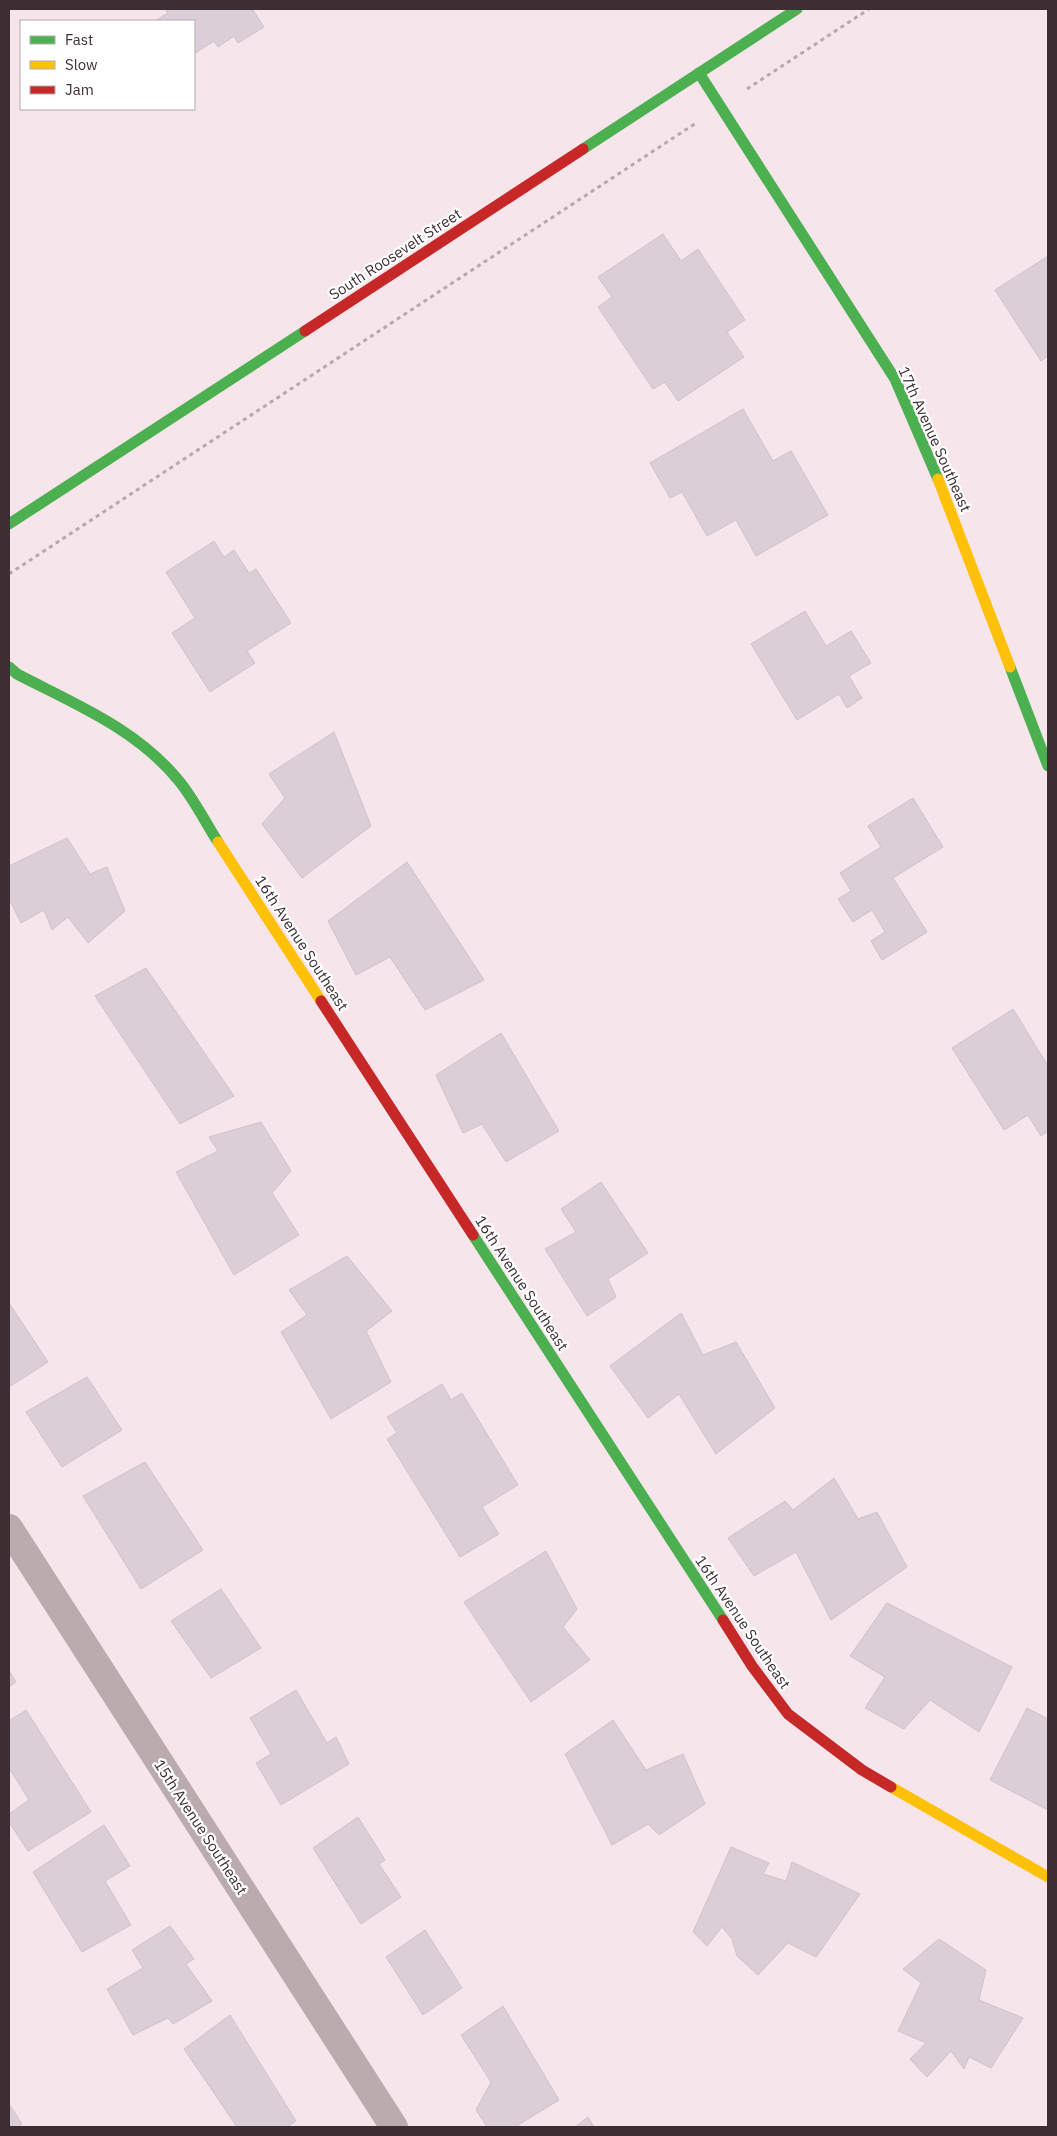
<svg xmlns="http://www.w3.org/2000/svg" width="1057" height="2136" font-family="'IBM Plex Sans',sans-serif">
	<style>
		.building { fill: #dcced6; stroke: #d0c2c9 }
		.lines { fill: none; stroke-linecap: round; stroke-linejoin: round }
		.path { stroke: #b6a9ab; stroke-width: 3; stroke-dasharray: 4 4; stroke-linecap: butt }
		.street { stroke: #baabae; stroke-width: 28 }
		.fast { stroke: #4caf50; stroke-width: 11 }
		.slow { stroke: #ffc107; stroke-width: 11 }
		.jam { stroke: #c62828; stroke-width: 11 }
		.labels { text-anchor: middle; dominant-baseline: central; stroke-width: 4.5; stroke-linejoin: round; paint-order: stroke }
		.street-label { font-size: 15px; fill: #3d2e34; stroke: #fff }
	</style>
	<rect width="100%" height="100%" fill="#f6e5eb"/>
	<!-- building -->
	<g class="building">
		<polygon points="165,9 256,9 253,10 264,27 238,43 234,36 218,47 214,41 194,54 194,21 155,21 168,13"/>
		<polygon points="663,234 681,261 698,249 745,320 727,332 744,357 678,401 665,382 653,389 598,307 612,297 598,277"/>
		<polygon points="1048,256 1048,356 1041,361 995,290"/>
		<polygon points="743,409 773,461 791,451 828,515 756,556 736,520 707,536 682,492 670,498 650,463"/>
		<polygon points="214,541 224,557 234,550 249,573 256,569 291,623 247,651 255,663 210,692 172,633 195,618 166,572"/>
		<polygon points="805,611 826,646 851,631 871,663 849,676 862,698 847,708 839,694 797,720 751,644"/>
		<polygon points="334,732 371,826 302,878 262,824 285,798 269,774"/>
		<polygon points="913,798 943,847 893,878 927,932 882,960 871,941 885,932 872,910 853,922 838,899 851,891 840,873 881,847 868,826"/>
		<polygon points="67,838 90,874 107,867 125,911 88,943 68,917 52,930 44,910 21,923 9,899 9,866"/>
		<polygon points="407,862 484,980 425,1010 390,957 356,975 328,921"/>
		<polygon points="146,968 234,1096 180,1124 95,996"/>
		<polygon points="1013,1009 1048,1066 1048,1131 1041,1136 1028,1115 1004,1130 952,1048"/>
		<polygon points="501,1033 559,1131 506,1162 482,1124 463,1133 436,1075"/>
		<polygon points="261,1122 291,1171 272,1193 299,1235 234,1275 176,1172 218,1151 209,1137"/>
		<polygon points="601,1182 648,1253 608,1279 616,1297 587,1316 545,1249 576,1232 561,1209"/>
		<polygon points="347,1256 392,1311 366,1331 391,1382 331,1419 281,1332 307,1315 289,1290"/>
		<polygon points="9,1303 48,1362 9,1387"/>
		<polygon points="681,1313 703,1355 736,1342 775,1408 716,1454 679,1394 648,1418 610,1366"/>
		<polygon points="87,1377 122,1430 62,1467 26,1412"/>
		<polygon points="442,1384 451,1400 462,1393 518,1485 482,1507 499,1534 460,1557 387,1439 397,1433 387,1417"/>
		<polygon points="145,1462 203,1550 141,1589 83,1496"/>
		<polygon points="834,1478 858,1519 877,1512 907,1567 831,1620 796,1552 754,1576 728,1538 785,1501 793,1510"/>
		<polygon points="546,1551 577,1609 563,1627 590,1660 531,1702 464,1602"/>
		<polygon points="221,1589 261,1648 211,1678 171,1621"/>
		<polygon points="887,1603 1012,1667 979,1732 930,1700 904,1729 865,1708 885,1677 850,1656"/>
		<polygon points="9,1671 16,1682 9,1687"/>
		<polygon points="296,1690 327,1743 336,1737 349,1764 281,1805 256,1763 271,1754 250,1718"/>
		<polygon points="1027,1708 1048,1719 1048,1810 990,1780"/>
		<polygon points="26,1710 91,1812 28,1851 9,1822 9,1814 29,1800 9,1768 9,1721"/>
		<polygon points="613,1720 646,1770 683,1754 705,1804 659,1835 648,1824 612,1845 565,1754"/>
		<polygon points="358,1817 385,1860 379,1864 401,1897 361,1924 313,1848"/>
		<polygon points="104,1825 130,1866 105,1881 131,1925 82,1952 33,1872"/>
		<polygon points="731,1847 769,1863 763,1874 786,1881 792,1862 860,1894 816,1957 788,1943 758,1975 737,1956 732,1939 722,1927 707,1946 693,1932"/>
		<polygon points="170,1926 194,1959 186,1964 212,2001 173,2024 168,2018 133,2035 107,1989 143,1968 132,1950"/>
		<polygon points="425,1930 462,1988 423,2015 386,1957"/>
		<polygon points="939,1939 986,1970 979,2000 1023,2018 991,2068 969,2057 964,2069 951,2051 927,2077 910,2059 926,2043 898,2031 921,1983 903,1969"/>
		<polygon points="503,2006 559,2100 515,2127 487,2127 476,2110 491,2082 461,2035"/>
		<polygon points="230,2015 296,2121 287,2127 237,2127 184,2049"/>
		<polygon points="9,2104 22,2124 17,2127 9,2127"/>
		<polygon points="588,2117 594,2127 575,2127"/>
	</g>
	<g class="lines">
		<!-- path -->
		<g class="path">
			<polyline points="747,89 869,9"/>
			<polyline points="9,574 696,123"/>
		</g>
		<!-- street -->
		<polyline class="street" points="9,1528 394,2127"/>
		<!-- fast -->
		<g class="fast">
			<polyline points="699,73 895,379 938,479"/>
			<polyline points="583,149 797,9"/>
			<polyline points="9,524 305,331"/>
			<path d="M9,667L17,674C75,704 137,729 179,781C194,799 205,822 218,842"/>
			<polyline points="1010,667 1048,766"/>
			<polyline points="473,1235 723,1620"/>
		</g>
		<!-- slow -->
		<g class="slow">
			<polyline points="938,479 1010,667"/>
			<polyline points="218,842 321,1001"/>
			<polyline points="891,1787 1048,1877"/>
		</g>
		<!-- jam -->
		<g class="jam">
			<polyline points="305,331 583,149"/>
			<polyline points="321,1001 473,1235"/>
			<polyline points="723,1620 752,1666 788,1714 862,1770 891,1787"/>
		</g>
	</g>
	<g class="labels">
		<!-- street labels -->
		<g class="street-label">
			<text transform="translate(395 254) rotate(-33)">South Roosevelt Street</text>
			<text transform="translate(935 439) rotate(66)">17th Avenue Southeast</text>
			<text transform="translate(302 943) rotate(57)">16th Avenue Southeast</text>
			<text transform="translate(522 1283) rotate(57)">16th Avenue Southeast</text>
			<text transform="translate(743 1622) rotate(56)">16th Avenue Southeast</text>
			<text transform="translate(201 1827) rotate(57)">15th Avenue Southeast</text>
		</g>
	</g>
	<!-- border -->
	<rect width="1057" height="2136" fill="none" stroke="#3d2e34" stroke-width="20"/>
	<!-- legend -->
	<rect x="20" y="20" width="175" height="90" fill="#ffffff" stroke="#b1abae"/>
	<rect x="30" y="36" width="25" height="8" fill="#4caf50" stroke="#b1abae"/>
	<text x="65" y="45" font-size="15" fill="#3d2e34">Fast</text>
	<rect x="30" y="61" width="25" height="8" fill="#ffc107" stroke="#b1abae"/>
	<text x="65" y="70" font-size="15" fill="#3d2e34">Slow</text>
	<rect x="30" y="86" width="25" height="8" fill="#c62828" stroke="#b1abae"/>
	<text x="65" y="95" font-size="15" fill="#3d2e34">Jam</text>
</svg>
